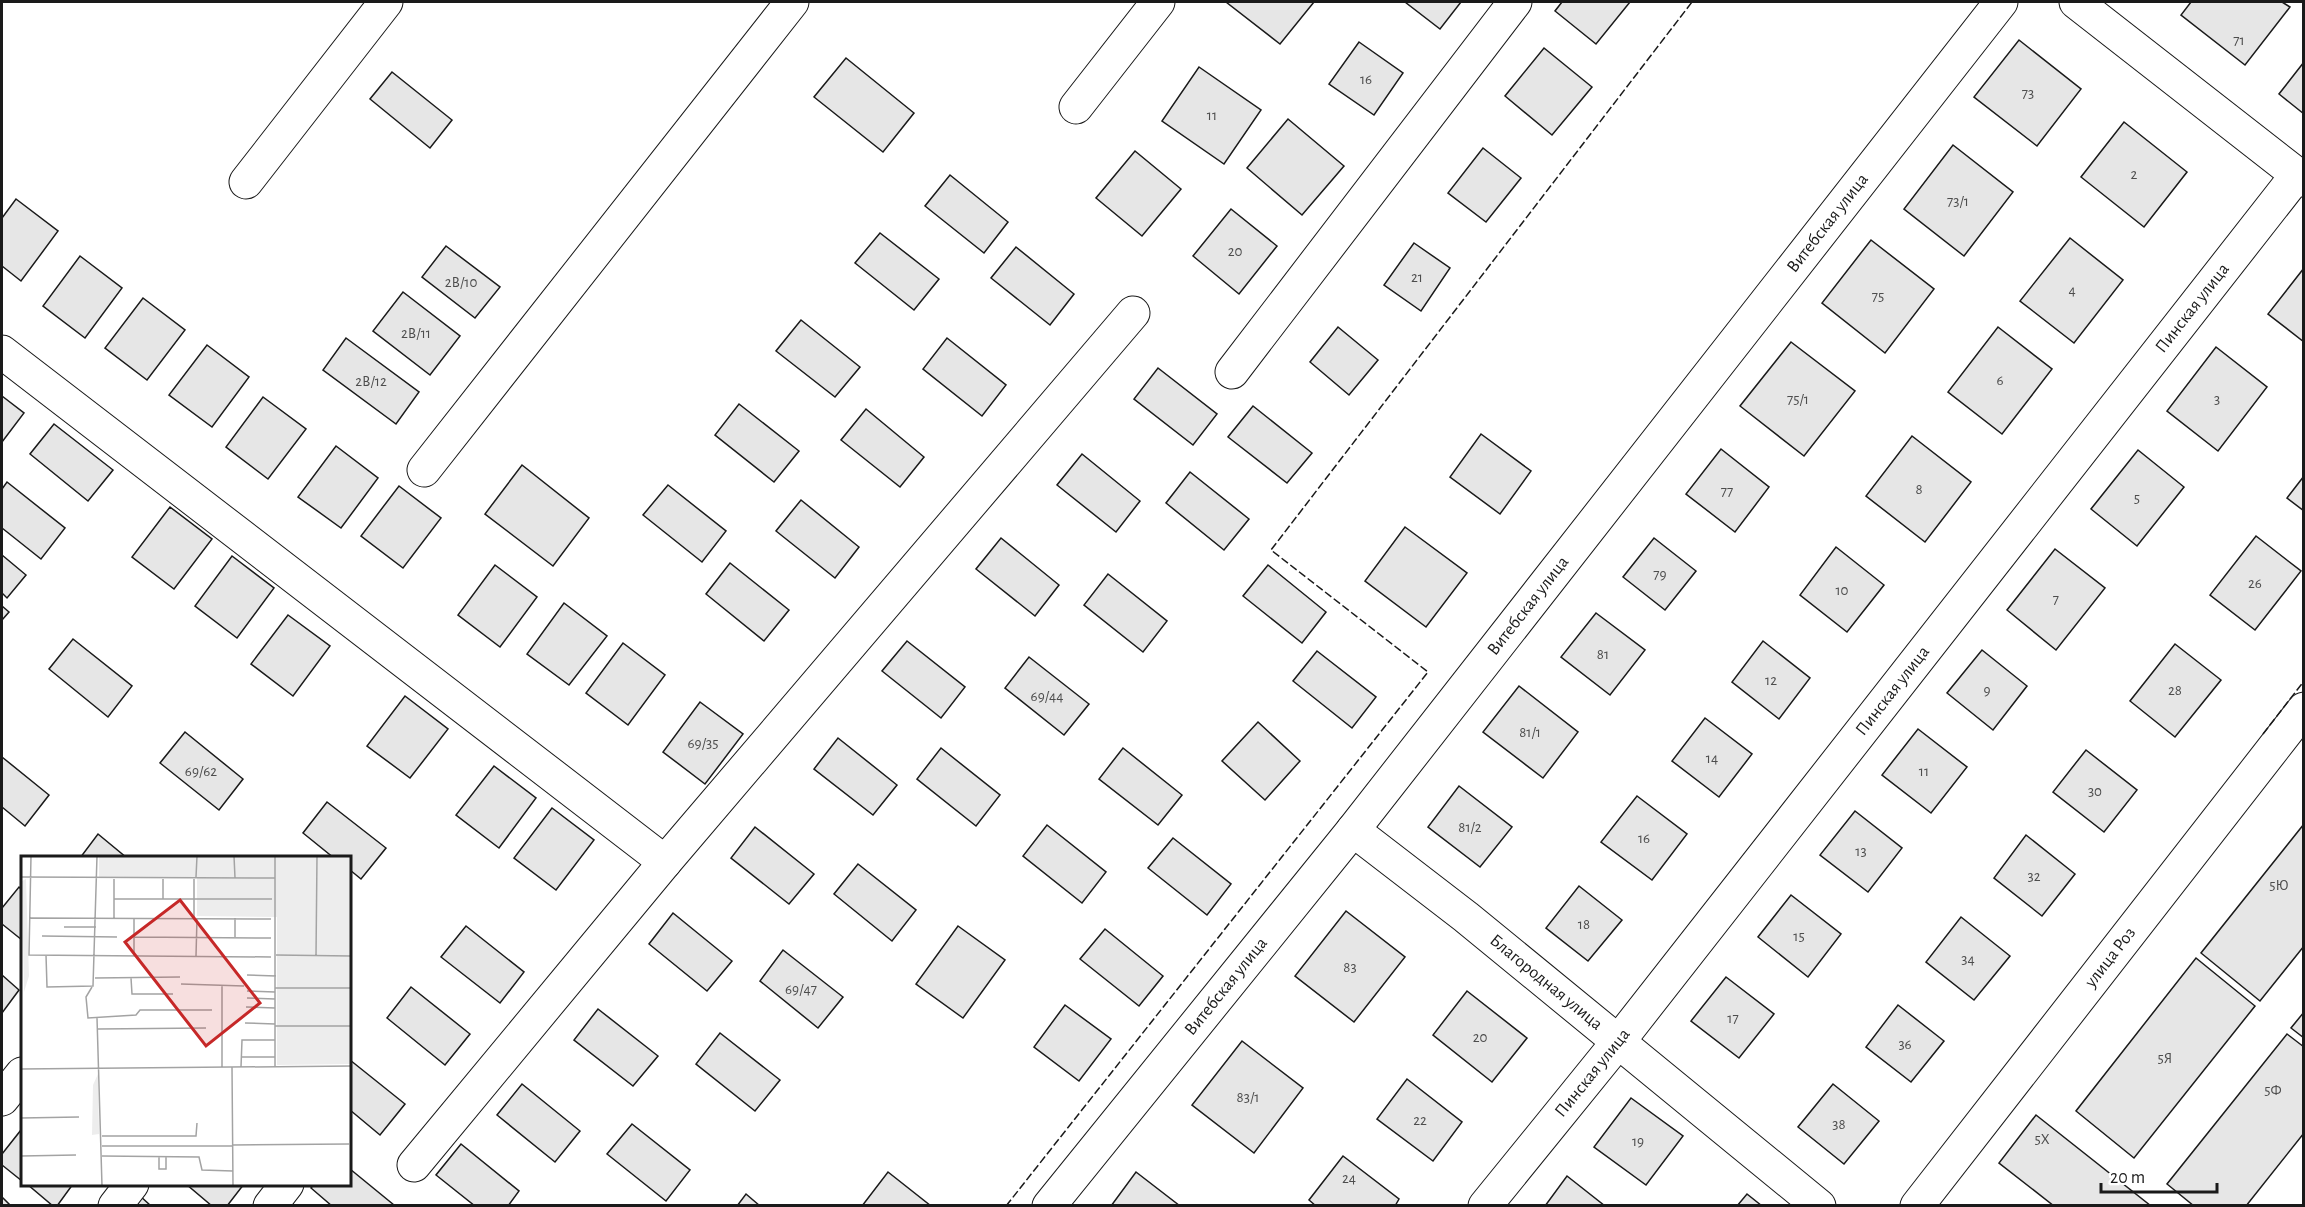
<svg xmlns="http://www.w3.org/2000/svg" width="2305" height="1207" font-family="'Alegreya Sans',sans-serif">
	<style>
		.building { fill: #e6e6e6; stroke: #1a1a1a; stroke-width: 1.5 }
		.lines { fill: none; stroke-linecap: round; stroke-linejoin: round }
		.minor-casing { stroke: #1a1a1a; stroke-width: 35 }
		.minor { stroke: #fff; stroke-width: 33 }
		.fence { stroke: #1a1a1a; stroke-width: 1.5; stroke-dasharray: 8 3; stroke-linecap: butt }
		.labels { text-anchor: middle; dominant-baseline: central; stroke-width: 4.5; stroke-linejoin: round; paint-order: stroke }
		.number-label { font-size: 15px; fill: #4d4d4d }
		.street-label { font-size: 18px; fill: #1a1a1a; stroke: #fff }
		.inset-road { fill: none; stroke: #a3a3a3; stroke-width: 1.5 }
		.view { fill: #c62828; fill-opacity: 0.15; stroke: #c62828; stroke-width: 3 }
		.inset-edge { fill: none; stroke: #1a1a1a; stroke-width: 3 }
	</style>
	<rect width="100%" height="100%" fill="#fff"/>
	<!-- building -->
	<g class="building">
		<polygon points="1226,2 1314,2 1280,44"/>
		<polygon points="1405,2 1461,2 1440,29"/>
		<polygon points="1562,2 1630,2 1596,44 1555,11"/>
		<polygon points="2191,2 2282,2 2290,7 2245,65 2181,15"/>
		<polygon points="2019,40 2081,89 2037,146 1974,97"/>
		<polygon points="1359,42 1403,73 1374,115 1329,84"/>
		<polygon points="1544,48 1592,87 1552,135 1505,96"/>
		<polygon points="846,58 914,113 883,152 814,97"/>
		<polygon points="2304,62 2304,114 2279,94"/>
		<polygon points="1199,67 1261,110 1224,164 1162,121"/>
		<polygon points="392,72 452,120 430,148 370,99"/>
		<polygon points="1288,119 1344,166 1302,215 1247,168"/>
		<polygon points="2124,122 2187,172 2144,227 2081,177"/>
		<polygon points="1953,145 2013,192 1964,256 1904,209"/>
		<polygon points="1483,148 1521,178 1486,222 1448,193"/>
		<polygon points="1135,151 1181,189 1142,236 1096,198"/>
		<polygon points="950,175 1008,222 984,253 925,206"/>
		<polygon points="16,199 58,231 21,281 2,266 2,218"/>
		<polygon points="1231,209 1277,246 1239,294 1193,256"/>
		<polygon points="880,233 939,279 914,310 855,263"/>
		<polygon points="2070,238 2123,280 2074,343 2020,301"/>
		<polygon points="1871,240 1934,289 1885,353 1822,303"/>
		<polygon points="1414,243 1450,268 1421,311 1384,285"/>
		<polygon points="446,246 500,287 475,318 422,277"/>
		<polygon points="1016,247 1074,294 1050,325 991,278"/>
		<polygon points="80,256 122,288 85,338 43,306"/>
		<polygon points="2304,268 2304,342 2268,314"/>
		<polygon points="403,292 460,336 430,375 373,331"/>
		<polygon points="143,298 185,330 147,380 105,348"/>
		<polygon points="801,320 860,367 835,397 776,351"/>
		<polygon points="1338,327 1378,360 1349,395 1310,362"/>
		<polygon points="1998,327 2052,369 2002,434 1948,392"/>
		<polygon points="346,338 419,392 396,424 323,370"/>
		<polygon points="947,338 1006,385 982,416 923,369"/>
		<polygon points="1791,342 1855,391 1804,456 1740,406"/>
		<polygon points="207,345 249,377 212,427 169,395"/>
		<polygon points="2216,347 2267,387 2218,451 2167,411"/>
		<polygon points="1158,368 1217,414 1193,445 1134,399"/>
		<polygon points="2,396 24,413 2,442"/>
		<polygon points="263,397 306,429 268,479 226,447"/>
		<polygon points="739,404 799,451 774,482 715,435"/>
		<polygon points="1253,406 1312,453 1287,483 1228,437"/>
		<polygon points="866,409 924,457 900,487 841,440"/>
		<polygon points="54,424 113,470 88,501 30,454"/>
		<polygon points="1481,434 1531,471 1500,514 1450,477"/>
		<polygon points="1912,436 1971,482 1925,542 1866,496"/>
		<polygon points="336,446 378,478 341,528 298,497"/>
		<polygon points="1721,449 1769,487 1735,532 1686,494"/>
		<polygon points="2138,450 2184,487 2137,546 2091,509"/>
		<polygon points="1082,454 1140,501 1116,532 1057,485"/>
		<polygon points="522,465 589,518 553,566 485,514"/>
		<polygon points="1190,472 1249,519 1224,550 1166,503"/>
		<polygon points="2304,476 2304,511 2287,498"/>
		<polygon points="7,482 65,528 41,559 2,528 2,489"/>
		<polygon points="668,485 726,531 702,562 643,515"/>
		<polygon points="399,486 441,518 403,568 361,536"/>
		<polygon points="801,500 859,547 835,578 776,531"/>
		<polygon points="170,507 212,539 174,589 132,557"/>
		<polygon points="1405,527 1467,573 1426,627 1365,581"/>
		<polygon points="2256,536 2301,571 2255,630 2210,595"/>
		<polygon points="1001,538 1059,585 1035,616 976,569"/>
		<polygon points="1654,538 1696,571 1665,610 1623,577"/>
		<polygon points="1836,547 1884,585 1847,632 1800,595"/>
		<polygon points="2055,549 2105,588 2056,650 2007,610"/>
		<polygon points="2,555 26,575 7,598 2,593"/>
		<polygon points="232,556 274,588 237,638 195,606"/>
		<polygon points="730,563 789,610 764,641 706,594"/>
		<polygon points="495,565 537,597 500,647 458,615"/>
		<polygon points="1268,565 1326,612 1302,643 1243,596"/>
		<polygon points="1108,574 1167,621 1143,652 1084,605"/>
		<polygon points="564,603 607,636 569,685 527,654"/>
		<polygon points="2,606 9,612 2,620"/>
		<polygon points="1596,613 1645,650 1610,695 1561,657"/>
		<polygon points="288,615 330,646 293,696 251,664"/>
		<polygon points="73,639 132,686 108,717 49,669"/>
		<polygon points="907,641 965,687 941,718 882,671"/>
		<polygon points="1763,641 1810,678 1779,719 1732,682"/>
		<polygon points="623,643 665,675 628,725 586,693"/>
		<polygon points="2175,644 2221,680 2175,737 2130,701"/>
		<polygon points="1982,650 2027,686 1993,730 1947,693"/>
		<polygon points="1317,651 1376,697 1352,728 1293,681"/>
		<polygon points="1029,657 1089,704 1064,735 1005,688"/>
		<polygon points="1519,686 1578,732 1543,778 1483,732"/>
		<polygon points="405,696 448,729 410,778 367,746"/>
		<polygon points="700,702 743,734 705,784 663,752"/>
		<polygon points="1705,718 1752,754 1719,797 1672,761"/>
		<polygon points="1258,722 1300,761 1265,800 1222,761"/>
		<polygon points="1918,729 1967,767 1931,813 1882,775"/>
		<polygon points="185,732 243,779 219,810 160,763"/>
		<polygon points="838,738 897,785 873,815 814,769"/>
		<polygon points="941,748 1000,795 976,826 917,779"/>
		<polygon points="1123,748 1182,795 1158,825 1099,779"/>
		<polygon points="2086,750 2137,790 2104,832 2053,792"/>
		<polygon points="2,757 49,795 25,826 2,807"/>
		<polygon points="494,766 536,798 499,848 456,815"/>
		<polygon points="1459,786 1512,827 1480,867 1428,827"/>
		<polygon points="1637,796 1687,834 1652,880 1601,842"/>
		<polygon points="327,802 386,848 361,879 350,870 350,858 334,858 303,833"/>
		<polygon points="552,808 594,840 556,890 514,858"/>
		<polygon points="1855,811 1902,848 1868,892 1820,855"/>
		<polygon points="2304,824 2304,946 2260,1001 2201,953"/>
		<polygon points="1047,825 1106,872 1082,903 1023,856"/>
		<polygon points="755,827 814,874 789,904 731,858"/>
		<polygon points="98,834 127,858 80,858"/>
		<polygon points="2026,835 2075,874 2042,916 1994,878"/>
		<polygon points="1173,838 1231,884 1207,915 1148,868"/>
		<polygon points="858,864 916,910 892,941 834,894"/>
		<polygon points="1579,886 1622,920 1588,961 1546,928"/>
		<polygon points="19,887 22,890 22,940 2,924 2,908"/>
		<polygon points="1791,895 1841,934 1808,977 1758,937"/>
		<polygon points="1346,911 1405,957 1354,1022 1295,976"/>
		<polygon points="673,913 732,961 707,991 649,944"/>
		<polygon points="1961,917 2010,956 1974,1000 1926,962"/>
		<polygon points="466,926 524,972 500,1003 441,957"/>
		<polygon points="958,926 1005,960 963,1018 916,984"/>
		<polygon points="1105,929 1163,976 1139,1006 1080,959"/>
		<polygon points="783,950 843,997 818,1028 760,981"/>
		<polygon points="2196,958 2255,1006 2134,1158 2076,1111"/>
		<polygon points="2,975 19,990 2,1013"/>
		<polygon points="1726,977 1774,1014 1739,1058 1691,1021"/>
		<polygon points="411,987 470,1034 445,1065 387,1018"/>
		<polygon points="1467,991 1527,1038 1492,1082 1433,1035"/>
		<polygon points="1065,1005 1111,1039 1079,1081 1034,1047"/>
		<polygon points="1898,1005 1944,1041 1911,1082 1866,1047"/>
		<polygon points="598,1009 658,1056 633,1086 574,1040"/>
		<polygon points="2304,1012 2304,1038 2291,1028"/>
		<polygon points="720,1033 780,1080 755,1111 696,1064"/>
		<polygon points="2287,1034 2304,1047 2304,1133 2246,1206 2194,1206 2167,1184"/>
		<polygon points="1242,1041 1303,1088 1254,1153 1192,1105"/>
		<polygon points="350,1060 405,1104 380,1135 350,1110"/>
		<polygon points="1407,1079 1462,1122 1433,1161 1377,1119"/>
		<polygon points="522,1084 580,1131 555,1162 497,1115"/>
		<polygon points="1833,1084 1879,1121 1844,1164 1798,1127"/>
		<polygon points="1631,1098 1683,1136 1646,1185 1594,1147"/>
		<polygon points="2036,1115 2151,1206 2054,1206 1999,1163"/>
		<polygon points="632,1124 690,1170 666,1201 607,1154"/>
		<polygon points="21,1130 22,1131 22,1181 2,1165 2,1154"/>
		<polygon points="461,1144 519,1191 508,1206 475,1206 436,1175"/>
		<polygon points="1343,1156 1399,1199 1395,1206 1316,1206 1309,1200"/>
		<polygon points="350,1169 394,1205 393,1206 332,1206 311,1188 314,1184 350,1184"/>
		<polygon points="888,1172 931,1206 862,1206"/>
		<polygon points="1136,1172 1180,1206 1111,1206"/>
		<polygon points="1567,1176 1605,1206 1545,1206"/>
		<polygon points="27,1184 73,1184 57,1206 53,1206"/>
		<polygon points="186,1184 244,1184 227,1206 212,1206"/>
		<polygon points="746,1194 760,1206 737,1206"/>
		<polygon points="1747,1194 1762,1206 1737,1206"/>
		<polygon points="139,1195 151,1206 131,1206"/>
		<polygon points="2,1197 11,1206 2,1206"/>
	</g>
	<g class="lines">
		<defs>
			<g id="minor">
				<polyline points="2076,2 2304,180"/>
				<polyline points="1076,107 1158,2"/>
				<polyline points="246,182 386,2"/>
				<polyline points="2,352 665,862"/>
				<polyline points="1232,372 1515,2"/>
				<polyline points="424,470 792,2"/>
				<path id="s1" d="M1353,830L1466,917L1819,1206"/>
				<polyline points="2,1099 22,1074"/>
				<polyline points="414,1165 665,862 1133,313"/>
				<polyline points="115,1206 132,1184"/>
				<polyline points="270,1206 287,1184"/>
				<path id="s2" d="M1049,1206L1353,830L2001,2"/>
				<path id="s3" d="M1485,1206L1618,1042L2297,175"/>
				<path id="s4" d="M1917,1206L2304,709"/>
			</g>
		</defs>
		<!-- minor casing -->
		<use href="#minor" class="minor-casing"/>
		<!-- minor -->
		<use href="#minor" class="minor"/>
		<!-- fence -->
		<g class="fence">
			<polyline points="2263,734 2304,681"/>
			<polyline points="1006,1206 1428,672 1271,550 1692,2"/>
		</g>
	</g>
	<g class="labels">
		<!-- number labels -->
		<g class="number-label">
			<text x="2239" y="40">71</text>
			<text x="1366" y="79">16</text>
			<text x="2028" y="93">73</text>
			<text x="1212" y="115">11</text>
			<text x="2134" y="174">2</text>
			<text x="1958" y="201">73/1</text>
			<text x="1235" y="251">20</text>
			<text x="1417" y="277">21</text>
			<text x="461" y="282">2В/10</text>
			<text x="2072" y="290">4</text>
			<text x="1878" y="296">75</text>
			<text x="416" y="333">2В/11</text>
			<text x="2000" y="380">6</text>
			<text x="371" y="381">2В/12</text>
			<text x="1798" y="399">75/1</text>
			<text x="2217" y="399">3</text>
			<text x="1919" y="489">8</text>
			<text x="1727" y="491">77</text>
			<text x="2137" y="498">5</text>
			<text x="1660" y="574">79</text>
			<text x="2255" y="583">26</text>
			<text x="1842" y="590">10</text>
			<text x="2056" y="599">7</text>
			<text x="1603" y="654">81</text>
			<text x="1771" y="680">12</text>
			<text x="1987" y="690">9</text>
			<text x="2175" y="690">28</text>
			<text x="1047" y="696">69/44</text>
			<text x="1530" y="732">81/1</text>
			<text x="703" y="743">69/35</text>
			<text x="1712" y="758">14</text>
			<text x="201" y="771">69/62</text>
			<text x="1924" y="771">11</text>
			<text x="2095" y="791">30</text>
			<text x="1470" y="827">81/2</text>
			<text x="1644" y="838">16</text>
			<text x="1861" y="851">13</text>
			<text x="2034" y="876">32</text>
			<text x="2279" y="885">5Ю</text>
			<text x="1584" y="924">18</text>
			<text x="1799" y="936">15</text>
			<text x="1968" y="959">34</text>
			<text x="1350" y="967">83</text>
			<text x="801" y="989">69/47</text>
			<text x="1733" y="1018">17</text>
			<text x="1480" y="1037">20</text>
			<text x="1905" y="1044">36</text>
			<text x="2165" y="1058">5Я</text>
			<text x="2273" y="1090">5Ф</text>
			<text x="1248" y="1097">83/1</text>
			<text x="1420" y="1120">22</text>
			<text x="1839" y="1124">38</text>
			<text x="2042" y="1139">5Х</text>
			<text x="1638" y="1141">19</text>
			<text x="1349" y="1178">24</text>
		</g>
		<!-- street labels -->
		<g class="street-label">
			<text stroke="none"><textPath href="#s2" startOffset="1254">Витебская улица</textPath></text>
			<text stroke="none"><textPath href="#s3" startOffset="1143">Пинская улица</textPath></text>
			<text stroke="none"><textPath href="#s2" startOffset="768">Витебская улица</textPath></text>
			<text stroke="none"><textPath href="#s3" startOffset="657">Пинская улица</textPath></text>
			<text stroke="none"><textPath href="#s4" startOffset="315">улица Роз</textPath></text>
			<text stroke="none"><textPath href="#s1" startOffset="246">Благородная улица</textPath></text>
			<text stroke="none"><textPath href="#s2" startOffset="282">Витебская улица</textPath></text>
			<text stroke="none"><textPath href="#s3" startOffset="171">Пинская улица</textPath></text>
		</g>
	</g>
	<!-- overview -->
	<g transform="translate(21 856)">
		<rect width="330" height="330" fill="#fff"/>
		<path d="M78,0H330V208L256,209V61L176,60V21L78,22ZM5,23L8,120L3,136L1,25ZM77,218L78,278L71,279L72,229Z" fill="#ededed"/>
		<path class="inset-road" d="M10,0L8,99L250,101M213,0L214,22M0,21L254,22M175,21L176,0M142,23V43M173,23V61M93,43H251M8,62L250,63M93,62V23M214,62V81M43,71H75M21,80L96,81M113,81L250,82M25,99L26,131L72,130L76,0M255,99L330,100M113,100V62M175,100L176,62M295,100L296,0M226,119L255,120M74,122L159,121M110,122L111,138H152M160,128L223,130M201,130V211M71,131L65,141L67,162L115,159L119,154H191M254,132H330M226,135L254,136M226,142L254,143M225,151L254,152M76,162L81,330M224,167L254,168M254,170H330M77,173L185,172M221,201H254M211,211L212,330M220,211L221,184H254M254,211V0M0,213L330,210M0,262L58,261M81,280H175L176,267M212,289L328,288M81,290H212M0,300L55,299M81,300L178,301L181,314L212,315M138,300V313H145V300"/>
		<path class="view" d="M159,44L239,147L185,190L104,86Z"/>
		<rect width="330" height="330" class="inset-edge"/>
	</g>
	<!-- border -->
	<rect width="2305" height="1207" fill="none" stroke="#1a1a1a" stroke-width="6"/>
	<!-- scale -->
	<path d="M2101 1183v9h116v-9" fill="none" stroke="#1a1a1a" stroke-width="3"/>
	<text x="2110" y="1183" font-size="18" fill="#1a1a1a" stroke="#ffffff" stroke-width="4.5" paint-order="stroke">20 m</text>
</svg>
